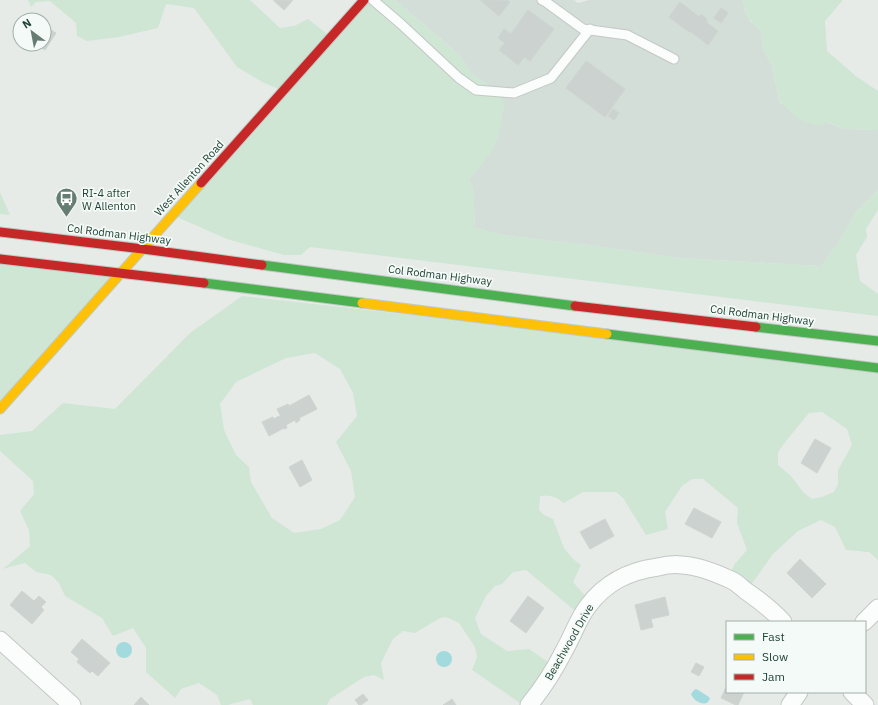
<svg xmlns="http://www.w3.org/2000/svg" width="878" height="705" font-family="'IBM Plex Sans',sans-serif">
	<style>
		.built { fill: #d3ded8 }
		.green { fill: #cee6d3; fill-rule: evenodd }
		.water { fill: #a3dadd }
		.building { fill: #ccd2d0; stroke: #ced5d1 }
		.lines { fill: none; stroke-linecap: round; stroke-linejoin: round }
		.lane-casing { stroke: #c3c8c5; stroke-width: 11 }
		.street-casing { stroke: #c3c8c5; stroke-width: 19 }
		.fast-casing { stroke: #c1c9c5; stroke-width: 11 }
		.slow-casing { stroke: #c1c9c5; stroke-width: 11 }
		.jam-casing { stroke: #c1c9c5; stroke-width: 11 }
		.lane { stroke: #fbfcfc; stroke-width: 9 }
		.street { stroke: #fbfcfc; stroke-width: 17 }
		.fast { stroke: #4caf50; stroke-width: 9 }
		.slow { stroke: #ffc107; stroke-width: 9 }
		.jam { stroke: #c62828; stroke-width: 9 }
		.labels { text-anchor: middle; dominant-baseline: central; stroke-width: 3.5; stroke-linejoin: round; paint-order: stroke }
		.street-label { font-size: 11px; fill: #214236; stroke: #f4faf7 }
		.poi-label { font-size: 11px; fill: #214236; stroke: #f4faf7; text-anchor: start }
	</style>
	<rect width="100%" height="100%" fill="#e6ebe8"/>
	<!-- built -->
	<polygon class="built" points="395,0 574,0 578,3 589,0 743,0 745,11 750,21 761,31 763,48 771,64 780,103 844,129 878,130 878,190 857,211 837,245 821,266 679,258 581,244 502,235 475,228 473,187 469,180 487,157 493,148 498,137 497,92 470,72 460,55"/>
	<!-- green -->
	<g class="green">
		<path d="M28,0H250L280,28L294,26L308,19L331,37L370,0H395L460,55L470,72L497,92L505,104C502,118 500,134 494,147C488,159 478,169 469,180L473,187L475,228L502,235L581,244L679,258L821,266L837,245L857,211L878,190V210L866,229L867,237L856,255L860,281L878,294V316L310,247L301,255H284L227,239L177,217L287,92L264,83L237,67L194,8L166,4L158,28L119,37L87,41L77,36L76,23L50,1L36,2L31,7Z"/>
		<path d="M743,0H843L825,21L827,51L857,77L878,91V130L844,129L828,122L818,126L798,119L780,102L771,64L763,48L761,31C749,20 746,17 743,0Z"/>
		<polygon points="0,193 1,194 10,215 0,214"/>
		<polygon points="0,260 114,273 0,414"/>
		<path d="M242,296L878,367V560L869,552L846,550L835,527L821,520L798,531L773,554L746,592L727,582L734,565L747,550L737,523L738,508L703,479H692L682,486L665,512L668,529L646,535L623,498L616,492H583L564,503C557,497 550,494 540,496L539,510L544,515L553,519L564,548L573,559L581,565L573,582L595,607L585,619L526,570L513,572L502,584L495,586L486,596L475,618L481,634L507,651L529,649L555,667L523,705L472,670L477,657L475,647L459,623L446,617L440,618L415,633L403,631L393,639L381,663L384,680L374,675L364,677L330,699L327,705H253L250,699L228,705H221L217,695L199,683L181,689L175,698L146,672V648L133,628L113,636L102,618L65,596L59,583L51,575L36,572L25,563L13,566L3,569L30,546L29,530L20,511L34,494L33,481L0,451V435L32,431L63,403L115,409L190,333ZM315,353L340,369L353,393L357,416L336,442L351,471L355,497L340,520L321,529L294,533L272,518L251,482L249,467L236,455L224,430L220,404L236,382L286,358ZM822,412L847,429L852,445L838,470V484L834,492L822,497L812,499L803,492L791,476L778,465V452L786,441L809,413Z"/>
	</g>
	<!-- water -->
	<g class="water">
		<circle cx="124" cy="650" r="8"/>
		<circle cx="444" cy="659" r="8"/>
		<path d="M696,689L698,690L709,697L710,699L707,703C701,705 693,700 691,694L694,690Z"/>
	</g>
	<!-- building -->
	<g class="building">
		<polygon points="273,0 293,0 284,10"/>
		<polygon points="480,0 507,0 510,2 499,16"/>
		<polygon points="680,2 699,17 701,14 707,19 706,22 718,31 708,45 690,31 689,32 669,17"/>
		<polygon points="721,8 728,13 721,23 714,18"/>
		<polygon points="528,10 554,29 530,61 524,57 518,65 499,50 505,43 498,38 504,29 511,34"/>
		<polygon points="44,26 56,33 45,50 34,44 44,44"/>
		<polygon points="586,61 625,89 605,117 566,88"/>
		<polygon points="613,109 619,113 614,120 608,116"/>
		<polygon points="309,395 317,409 299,418 300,420 296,423 295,420 286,425 287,428 284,429 284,428 269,436 262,422 273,417 274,419 279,416 280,418 281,417 277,409 288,404 289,406"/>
		<polygon points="815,439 831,448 817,473 801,463"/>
		<polygon points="302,460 312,480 300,487 289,467"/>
		<polygon points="694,508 721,522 712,538 685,524"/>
		<polygon points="605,519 614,536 590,549 580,532"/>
		<polygon points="800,559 826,584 812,598 787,573"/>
		<polygon points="22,591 34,601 39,596 46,602 41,607 44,610 32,624 10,605"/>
		<polygon points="528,596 544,608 526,633 510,621"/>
		<polygon points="665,597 669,615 651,619 653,627 641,630 635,605"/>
		<polygon points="82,639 110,663 98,676 92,671 90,673 77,662 79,659 71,652"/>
		<polygon points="696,663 704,667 699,676 691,672"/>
		<polygon points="727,685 727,692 744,692 738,705 736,705 721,698"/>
		<polygon points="363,694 368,700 361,705 359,705 355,700"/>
		<polygon points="141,697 149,705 134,705"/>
		<polygon points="452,699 456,705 443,705"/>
	</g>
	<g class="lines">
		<defs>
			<g id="lane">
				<polyline points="373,0 401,24 459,78 476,90 514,93 551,78 590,29"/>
				<polyline points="542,0 546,2 583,29 627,35 674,59"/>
			</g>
			<g id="street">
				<polyline points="864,622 878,608"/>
				<polyline points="0,640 72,705"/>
				<polyline points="852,692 865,705"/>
				<path d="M529,705C543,688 555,669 565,649C573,635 578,619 588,606C606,582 629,571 658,567C666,565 674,564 682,565C699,566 716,573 731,580C736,582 741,587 746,591C759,600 772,610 783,622"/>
				<polyline points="790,705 799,692"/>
			</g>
			<g id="fast">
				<polyline points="262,265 575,306"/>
				<polyline points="204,283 362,303"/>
				<polyline points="756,327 878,341"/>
				<polyline points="607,334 878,368"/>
			</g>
			<g id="slow">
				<polyline points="362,303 607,334"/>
				<polyline points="0,409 201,183"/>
			</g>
			<g id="jam">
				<polyline points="201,183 364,0"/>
				<polyline points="0,232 143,249 262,265"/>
				<polyline points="0,259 204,283"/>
				<polyline points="575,306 756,327"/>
			</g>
		</defs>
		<!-- lane casing -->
		<use href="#lane" class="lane-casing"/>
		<!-- street casing -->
		<use href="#street" class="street-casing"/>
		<!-- fast casing -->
		<use href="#fast" class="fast-casing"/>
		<!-- slow casing -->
		<use href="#slow" class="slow-casing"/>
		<!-- jam casing -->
		<use href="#jam" class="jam-casing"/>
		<!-- lane -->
		<use href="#lane" class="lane"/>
		<!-- street -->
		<use href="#street" class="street"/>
		<!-- fast -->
		<use href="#fast" class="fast"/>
		<!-- slow -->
		<use href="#slow" class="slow"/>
		<!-- jam -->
		<use href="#jam" class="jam"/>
	</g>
	<!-- icons -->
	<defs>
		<symbol id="bus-pin" viewBox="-11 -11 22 30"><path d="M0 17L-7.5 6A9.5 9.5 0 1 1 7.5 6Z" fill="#667d74" stroke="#f4faf7"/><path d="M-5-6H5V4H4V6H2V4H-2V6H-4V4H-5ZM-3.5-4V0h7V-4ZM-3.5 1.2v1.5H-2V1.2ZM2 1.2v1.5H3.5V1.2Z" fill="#fff"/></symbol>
	</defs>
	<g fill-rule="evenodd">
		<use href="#bus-pin" x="54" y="186" width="25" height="34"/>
	</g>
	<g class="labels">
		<!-- street labels -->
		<g class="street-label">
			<text transform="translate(189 178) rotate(-48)">West Allenton Road</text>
			<text transform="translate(119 234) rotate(7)">Col Rodman Highway</text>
			<text transform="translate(440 275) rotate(7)">Col Rodman Highway</text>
			<text transform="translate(762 315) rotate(7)">Col Rodman Highway</text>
			<text transform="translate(569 642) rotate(-60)">Beachwood Drive</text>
		</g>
		<!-- poi labels -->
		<g class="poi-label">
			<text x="82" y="193">RI-4 after<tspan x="82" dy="13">W Allenton</tspan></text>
		</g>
	</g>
	<!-- legend -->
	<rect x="726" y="621" width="140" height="72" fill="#f4faf7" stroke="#a0b0aa"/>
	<rect x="734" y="634" width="20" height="6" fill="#4caf50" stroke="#a0b0aa"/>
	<text x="762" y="641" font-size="12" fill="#214236">Fast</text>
	<rect x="734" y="654" width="20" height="6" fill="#ffc107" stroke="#a0b0aa"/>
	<text x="762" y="661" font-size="12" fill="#214236">Slow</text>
	<rect x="734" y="674" width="20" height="6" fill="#c62828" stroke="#a0b0aa"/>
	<text x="762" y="681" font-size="12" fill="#214236">Jam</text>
	<!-- north arrow -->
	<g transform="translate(32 32) rotate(328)"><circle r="19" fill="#f4faf7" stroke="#a0b0aa"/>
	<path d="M0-3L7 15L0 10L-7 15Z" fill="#667d74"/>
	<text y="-6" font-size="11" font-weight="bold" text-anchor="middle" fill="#214236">N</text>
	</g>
</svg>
